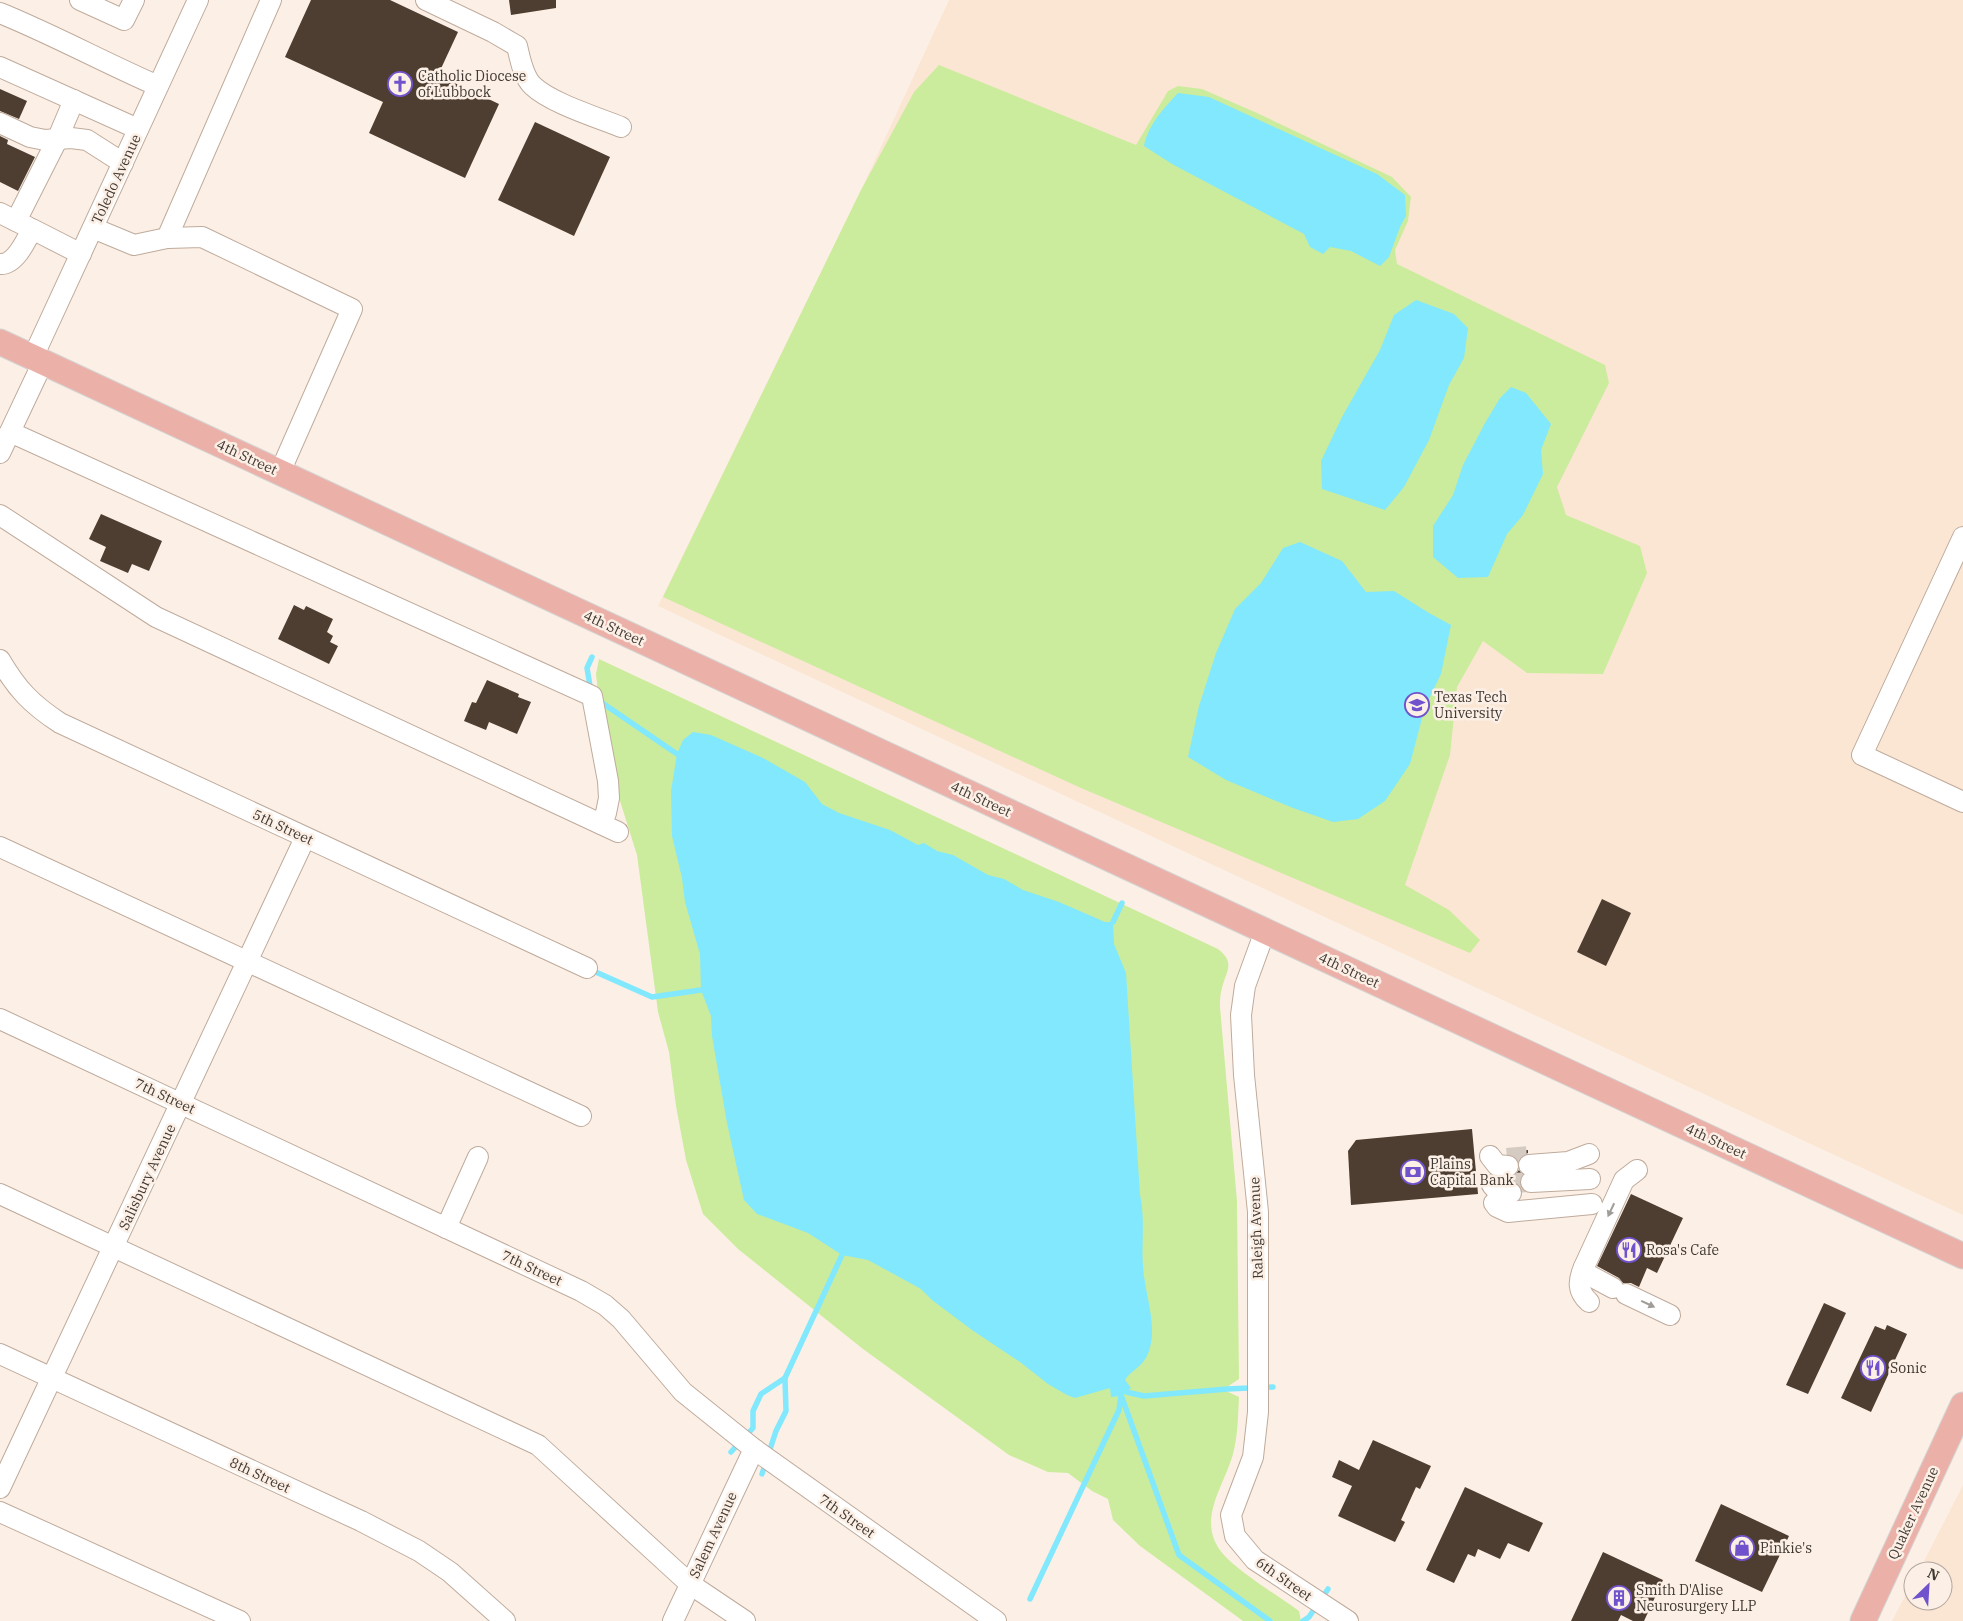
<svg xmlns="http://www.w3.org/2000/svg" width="1963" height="1621" font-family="'IBM Plex Serif',serif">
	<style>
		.built { fill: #fbe6d4 }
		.green { fill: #cbec9c }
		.water { fill: #81e8fd }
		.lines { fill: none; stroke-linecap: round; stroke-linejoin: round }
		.stream { stroke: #81e8fd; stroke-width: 5.5 }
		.building { fill: #4e3d31 }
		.minor-tunnel { stroke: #d6cbc2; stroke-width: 20; stroke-dasharray: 20 10; stroke-linecap: butt }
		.minor-casing { stroke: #bfab9c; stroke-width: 22 }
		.major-casing { stroke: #d5d3d2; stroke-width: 27 }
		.minor { stroke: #fff; stroke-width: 20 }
		.major { stroke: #ebb1a9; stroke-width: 25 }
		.oneway { fill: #a09c98 }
		.labels { text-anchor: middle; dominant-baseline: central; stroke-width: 5; stroke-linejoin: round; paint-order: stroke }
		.poi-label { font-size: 14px; fill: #403832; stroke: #fcf0e6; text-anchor: start }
		.street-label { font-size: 14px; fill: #403832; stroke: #fcf0e6 }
	</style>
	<rect width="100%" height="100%" fill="#fcf0e6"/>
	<!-- built -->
	<g class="built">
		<polygon points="949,0 1963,0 1963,1215 658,606 860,192"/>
		<polygon points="1963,1485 1963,1621 1892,1621 1913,1581 1913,1601 1943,1601 1943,1571 1919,1571"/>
	</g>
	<!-- green -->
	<g class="green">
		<polygon points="939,65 1136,145 1168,91 1178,86 1202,89 1257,113 1392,177 1411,197 1408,221 1395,250 1397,264 1605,365 1609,383 1557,487 1566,515 1640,546 1647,573 1603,674 1527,673 1483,641 1457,687 1450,755 1405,885 1449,910 1480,940 1470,953 1081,788 663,597 860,192 914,92"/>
		<path d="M599,659L1218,949C1236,963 1226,971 1222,988C1220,994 1220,1001 1220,1007L1237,1201L1239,1379L1227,1387L1226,1391L1239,1397C1238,1416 1238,1435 1233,1454C1224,1487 1195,1521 1223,1554C1240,1573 1277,1595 1299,1611L1301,1621H1243L1140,1546L1113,1520L1108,1499L1092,1491L1068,1473L1048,1472L1009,1455L863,1349L738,1249L703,1214L686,1160L676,1106L669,1052L658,1012L637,855L615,785L602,729L596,674Z"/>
	</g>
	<!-- water -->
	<g class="water">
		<path d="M1178,93L1209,97L1377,174L1405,195L1406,216L1400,227L1389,257L1380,266L1351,251L1330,247L1323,254L1310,247L1304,234L1172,164L1144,146C1148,125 1164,108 1178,93Z"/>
		<polygon points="1416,300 1454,314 1468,328 1464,358 1449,385 1429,440 1404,487 1385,510 1322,489 1321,461 1342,417 1380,350 1394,315"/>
		<polygon points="1511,387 1526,393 1551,424 1541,450 1543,474 1523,515 1507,534 1488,577 1458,578 1433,557 1433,526 1453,495 1463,465 1485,423 1500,398"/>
		<polygon points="1300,542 1342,561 1366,592 1394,591 1429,613 1451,625 1441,674 1425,707 1410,764 1385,801 1358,819 1333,822 1293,808 1226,780 1188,757 1199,706 1216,653 1235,609 1261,583 1283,548"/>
		<path d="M693,732L711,735L763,758L805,782L822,804L839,813L890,830L918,845L924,843L937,851L953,855L988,875L1004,879L1023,890L1059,902L1105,922H1113L1114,944L1126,973L1140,1195C1146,1222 1140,1249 1144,1276C1147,1300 1157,1327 1149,1351C1143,1368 1132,1369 1125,1380L1131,1388C1125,1393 1119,1397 1111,1397L1110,1388L1075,1398L1067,1395L1048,1384L1020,1362L972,1330L932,1300L921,1289L868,1260L842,1255L808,1233L757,1214L744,1200L727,1123L712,1036L711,1016L701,990L700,954L685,902L682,878L672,836L671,791L677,754L683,740Z"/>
	</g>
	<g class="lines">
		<!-- stream -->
		<g class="stream">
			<polyline points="591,692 587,668 592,657"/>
			<polyline points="598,700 677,754"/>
			<polyline points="1113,922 1122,903"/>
			<polyline points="589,969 652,997 701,990"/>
			<polyline points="1126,1392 1144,1396 1227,1389 1273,1387"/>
			<polyline points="1121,1395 1179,1555 1270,1621"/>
			<polyline points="731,1452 753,1428 753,1411 761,1394 785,1378 842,1255"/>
			<polyline points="762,1474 776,1431 786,1411 785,1378"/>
			<polyline points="1030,1599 1119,1410 1121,1396"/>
			<polyline points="1303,1621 1309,1617 1328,1589"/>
		</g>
	</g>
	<!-- building -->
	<g class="building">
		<polygon points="311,0 390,0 458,32 438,75 499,104 465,178 369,133 383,102 285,57"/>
		<polygon points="509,0 556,0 556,8 511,15"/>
		<polygon points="0,89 27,101 19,119 0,111"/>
		<polygon points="535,122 610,157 574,236 498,200"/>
		<polygon points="0,136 8,140 7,144 35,157 18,191 0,182"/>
		<polygon points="101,514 162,541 149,571 132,564 128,573 100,561 106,547 89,539"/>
		<polygon points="294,605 304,610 306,606 333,619 327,632 333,636 330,642 338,646 329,664 278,639"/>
		<polygon points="487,680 519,694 518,697 531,702 517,734 489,722 486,730 464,721 472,702 476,703"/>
		<polygon points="1602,899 1631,913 1606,966 1577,952"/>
		<polygon points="1472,1129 1478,1194 1351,1205 1348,1151 1356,1140"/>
		<polygon points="1528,1150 1528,1153 1522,1156 1518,1160 1514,1156 1507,1154 1507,1152"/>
		<polygon points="1519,1170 1522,1174 1519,1182 1520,1186 1516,1183 1509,1181 1509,1178 1513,1177"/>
		<polygon points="1631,1194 1683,1218 1657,1273 1647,1268 1639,1287 1631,1283 1623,1283 1619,1278 1597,1266"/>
		<polygon points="1824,1303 1846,1313 1808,1394 1786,1385"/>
		<polygon points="1887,1325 1907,1334 1871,1412 1841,1398 1875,1326 1885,1330"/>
		<polygon points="1373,1440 1431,1466 1420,1489 1416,1487 1401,1520 1405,1522 1395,1542 1338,1516 1352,1486 1332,1477 1339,1460 1359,1470"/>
		<polygon points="1465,1487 1543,1523 1529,1552 1508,1543 1500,1559 1478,1549 1475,1557 1468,1554 1454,1583 1426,1570"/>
		<polygon points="1721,1504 1789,1536 1762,1592 1695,1561"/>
		<polygon points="1603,1552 1663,1580 1644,1621 1633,1621 1621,1615 1618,1621 1571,1621"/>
	</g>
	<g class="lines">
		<!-- minor-tunnel -->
		<g class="minor-tunnel">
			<polyline points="1507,1158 1529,1156"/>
			<polyline points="1510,1183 1531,1182"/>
		</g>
		<defs>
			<g id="minor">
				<polyline points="80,0 124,20 134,0"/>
				<path d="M426,0L493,32L517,46C520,58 523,77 533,86C551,103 596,117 621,127"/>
				<path d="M0,13C54,35 105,63 158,86"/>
				<polyline points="0,67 138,129"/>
				<polyline points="0,123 30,137 45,140 71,138 87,140 123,163"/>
				<polyline points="0,213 28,227"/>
				<polyline points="16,221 57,140 74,100"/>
				<polyline points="93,228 134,245 167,238 271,0"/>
				<polyline points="167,238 202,237 352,309 280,472"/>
				<path d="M0,264C15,265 26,241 32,229L81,254"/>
				<polyline points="33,357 198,0"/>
				<polyline points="10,432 592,696 608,781 609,798 606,813 601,824"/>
				<polyline points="0,453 43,362"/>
				<polyline points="0,515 156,617 618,832"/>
				<polyline points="1963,537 1862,755 1963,802"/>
				<path d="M0,660C17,689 31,704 60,723L587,968"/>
				<polyline points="0,847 581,1116"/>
				<polyline points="1265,931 1245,986 1241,1015 1244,1075 1258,1212 1258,1412 1253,1457 1231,1515 1235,1536 1255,1560 1348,1621"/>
				<polyline points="0,1019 581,1291 605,1305 621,1319 683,1392 754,1449 996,1621"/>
				<polyline points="1490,1156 1497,1165 1508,1166"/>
				<polyline points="1529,1165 1568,1162 1589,1154"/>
				<polyline points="1531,1182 1590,1179"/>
				<polyline points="1492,1185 1499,1193 1511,1193"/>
				<polyline points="0,1194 538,1445 690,1584 745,1621"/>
				<polyline points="1494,1203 1497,1207 1508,1212 1592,1204"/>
				<polyline points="446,1228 478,1157"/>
				<path d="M1584,1267C1578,1281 1577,1291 1589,1302"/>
				<polyline points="1613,1288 1585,1273 1584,1267 1624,1180 1637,1170"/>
				<polyline points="1626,1294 1670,1315"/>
				<polyline points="0,1354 361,1521 419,1551 450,1572 505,1621"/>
				<polyline points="0,1488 305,838"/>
				<polyline points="0,1512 240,1621"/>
				<polyline points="673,1621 754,1449"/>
			</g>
			<g id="major">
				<polyline points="0,342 1963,1256"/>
				<polyline points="1863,1621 1963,1405"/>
			</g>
		</defs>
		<!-- minor casing -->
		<use href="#minor" class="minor-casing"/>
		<!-- major casing -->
		<use href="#major" class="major-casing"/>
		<!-- minor -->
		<use href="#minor" class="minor"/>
		<!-- major -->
		<use href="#major" class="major"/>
	</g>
	<!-- one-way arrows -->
	<defs><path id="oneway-solid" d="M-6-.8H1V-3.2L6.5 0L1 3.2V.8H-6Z" transform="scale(1.25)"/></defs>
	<g class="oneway">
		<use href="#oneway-solid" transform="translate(1611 1210) rotate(115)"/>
		<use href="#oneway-solid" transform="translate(1648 1304) rotate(25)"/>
	</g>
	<!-- icons -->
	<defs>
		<symbol id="church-ring" viewBox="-11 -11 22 22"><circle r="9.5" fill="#fcf0e6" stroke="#7053cc" stroke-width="1.5"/><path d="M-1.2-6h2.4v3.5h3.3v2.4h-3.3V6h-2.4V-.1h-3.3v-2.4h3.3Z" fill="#7053cc"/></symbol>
		<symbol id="university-ring" viewBox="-11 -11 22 22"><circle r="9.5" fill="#fcf0e6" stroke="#7053cc" stroke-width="1.5"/><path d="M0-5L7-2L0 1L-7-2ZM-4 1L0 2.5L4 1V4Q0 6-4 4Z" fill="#7053cc"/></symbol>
		<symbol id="bank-ring" viewBox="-11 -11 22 22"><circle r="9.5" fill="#fcf0e6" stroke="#7053cc" stroke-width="1.5"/><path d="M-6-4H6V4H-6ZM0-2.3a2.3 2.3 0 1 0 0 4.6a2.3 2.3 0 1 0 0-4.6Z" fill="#7053cc"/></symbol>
		<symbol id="restaurant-ring" viewBox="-11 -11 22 22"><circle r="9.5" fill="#fcf0e6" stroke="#7053cc" stroke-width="1.5"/><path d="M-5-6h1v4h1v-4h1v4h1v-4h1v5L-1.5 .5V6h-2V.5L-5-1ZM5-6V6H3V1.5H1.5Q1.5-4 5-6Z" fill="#7053cc"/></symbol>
		<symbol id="shop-ring" viewBox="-11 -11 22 22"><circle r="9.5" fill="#fcf0e6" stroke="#7053cc" stroke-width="1.5"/><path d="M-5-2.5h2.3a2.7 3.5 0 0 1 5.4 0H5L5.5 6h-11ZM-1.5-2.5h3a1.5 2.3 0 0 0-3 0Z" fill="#7053cc"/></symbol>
		<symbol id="building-ring" viewBox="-11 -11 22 22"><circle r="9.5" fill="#fcf0e6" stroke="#7053cc" stroke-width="1.5"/><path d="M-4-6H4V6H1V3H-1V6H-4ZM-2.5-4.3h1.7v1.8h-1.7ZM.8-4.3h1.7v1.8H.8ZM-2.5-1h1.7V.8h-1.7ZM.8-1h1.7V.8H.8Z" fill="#7053cc"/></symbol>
	</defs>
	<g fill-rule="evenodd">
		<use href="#church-ring" x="386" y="70" width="28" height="28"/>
		<use href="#university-ring" x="1403" y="691" width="28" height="28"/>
		<use href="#bank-ring" x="1399" y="1158" width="28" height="28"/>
		<use href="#restaurant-ring" x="1615" y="1236" width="28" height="28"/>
		<use href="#restaurant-ring" x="1859" y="1354" width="28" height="28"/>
		<use href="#shop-ring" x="1728" y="1534" width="28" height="28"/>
		<use href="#building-ring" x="1605" y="1584" width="28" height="28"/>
	</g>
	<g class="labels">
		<!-- poi labels -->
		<g class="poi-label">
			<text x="418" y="76">Catholic Diocese<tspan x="418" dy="16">of Lubbock</tspan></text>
			<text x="1434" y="697">Texas Tech<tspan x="1434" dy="16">University</tspan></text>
			<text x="1430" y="1164">Plains<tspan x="1430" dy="16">Capital Bank</tspan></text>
			<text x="1646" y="1250">Rosa's Cafe</text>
			<text x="1890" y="1368">Sonic</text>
			<text x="1760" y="1548">Pinkie's</text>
			<text x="1636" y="1590">Smith D'Alise<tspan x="1636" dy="16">Neurosurgery LLP</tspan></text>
		</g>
		<!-- street labels -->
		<g class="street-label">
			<text transform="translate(116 179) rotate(-65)">Toledo Avenue</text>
			<text transform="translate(247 457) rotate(25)">4th Street</text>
			<text transform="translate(614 628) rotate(25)">4th Street</text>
			<text transform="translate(981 799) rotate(25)">4th Street</text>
			<text transform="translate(283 827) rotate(25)">5th Street</text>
			<text transform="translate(1349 970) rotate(25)">4th Street</text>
			<text transform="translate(165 1096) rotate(25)">7th Street</text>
			<text transform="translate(1716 1141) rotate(25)">4th Street</text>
			<text transform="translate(147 1177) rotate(-65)">Salisbury Avenue</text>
			<text transform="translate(1256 1228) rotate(-92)">Raleigh Avenue</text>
			<text transform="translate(532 1268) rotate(25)">7th Street</text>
			<text transform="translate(260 1475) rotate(25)">8th Street</text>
			<text transform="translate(1913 1513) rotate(-65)">Quaker Avenue</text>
			<text transform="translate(847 1516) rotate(35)">7th Street</text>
			<text transform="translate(713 1535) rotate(-65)">Salem Avenue</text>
			<text transform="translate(1284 1579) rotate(35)">6th Street</text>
		</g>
	</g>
	<!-- north arrow -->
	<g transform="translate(1928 1586) rotate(25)"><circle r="24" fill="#fcf0e6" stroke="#b1a69e"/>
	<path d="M0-4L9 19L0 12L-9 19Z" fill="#7053cc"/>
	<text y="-8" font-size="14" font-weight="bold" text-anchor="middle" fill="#403832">N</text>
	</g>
</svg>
